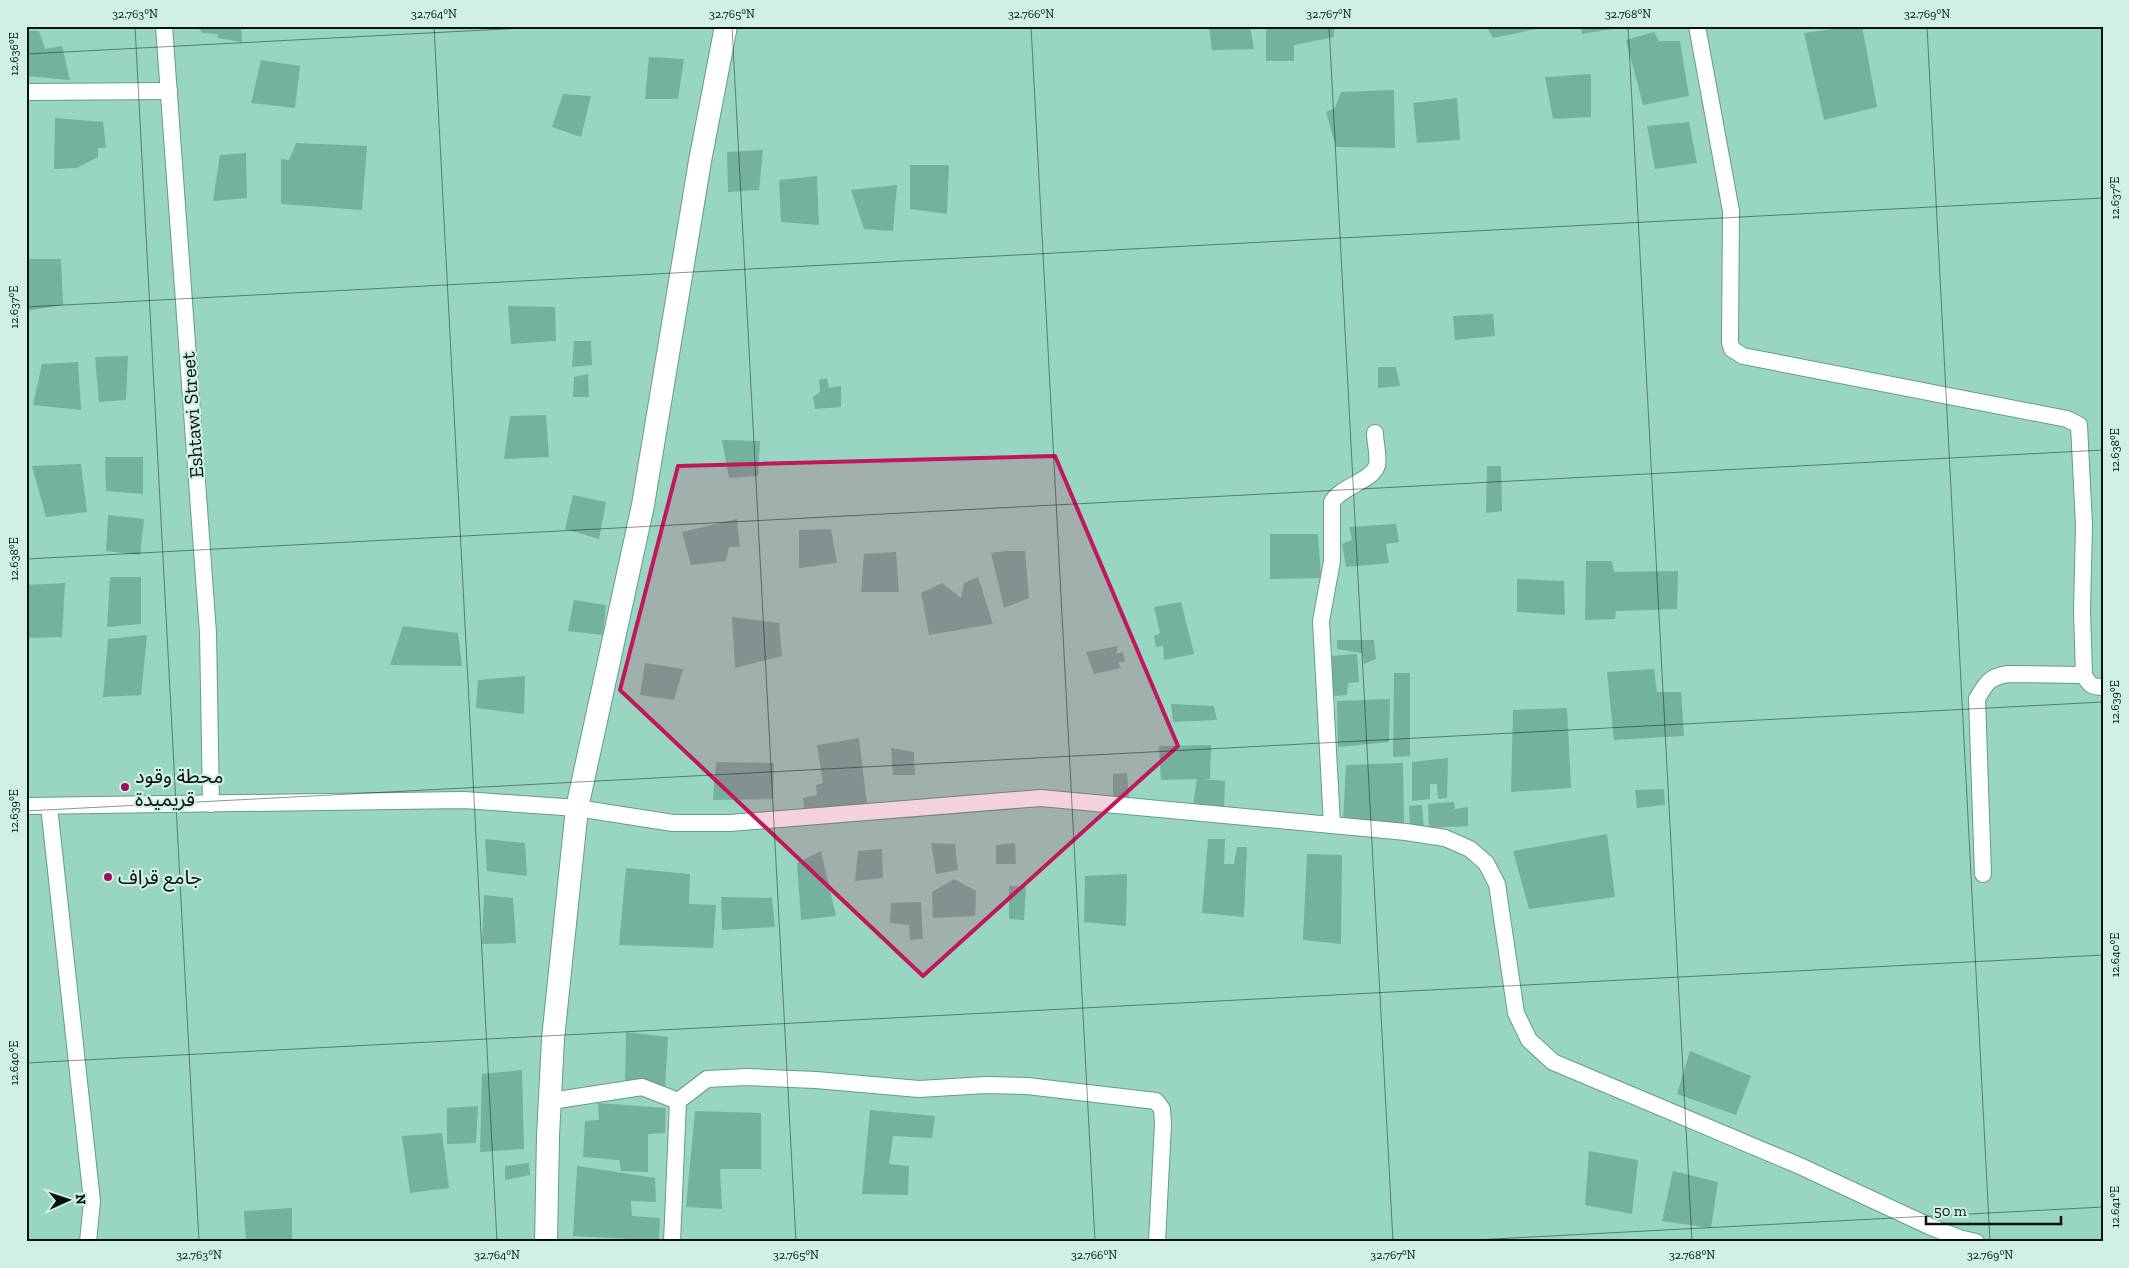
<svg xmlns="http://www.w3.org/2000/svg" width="2129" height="1268" font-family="'Zilla Slab','Noto Sans Arabic',serif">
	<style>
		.building { fill: #74b19e }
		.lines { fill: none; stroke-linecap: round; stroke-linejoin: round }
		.street-casing { stroke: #619e8b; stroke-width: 18 }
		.secondary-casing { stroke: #619e8b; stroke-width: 24 }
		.street { stroke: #fff; stroke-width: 16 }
		.secondary { stroke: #fff; stroke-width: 22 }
		.marked { fill: #c2185b; fill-opacity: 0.2; stroke: #c2185b; stroke-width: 4; stroke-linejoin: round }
		.ticks { fill: none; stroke: #00140d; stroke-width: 1; stroke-opacity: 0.45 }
		.poi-dot { fill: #9a0e5f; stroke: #d1efe5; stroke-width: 2 }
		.labels { text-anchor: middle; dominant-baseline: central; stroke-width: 4.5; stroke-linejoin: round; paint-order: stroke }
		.street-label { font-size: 20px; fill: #00140d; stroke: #d1efe5 }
		.poi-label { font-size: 20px; fill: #00140d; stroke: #d1efe5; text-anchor: start }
		.neatline { fill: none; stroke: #00140d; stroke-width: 2 }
		.ticks-label { font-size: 12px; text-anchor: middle; fill: #00140d }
	</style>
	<rect width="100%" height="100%" fill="#98d6c2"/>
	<!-- building -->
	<g class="building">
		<polygon points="196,26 241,26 242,42 218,38 217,34 203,33"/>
		<polygon points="1209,26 1250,26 1254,49 1212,50"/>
		<polygon points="1266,26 1334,26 1334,37 1294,45 1294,61 1266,61"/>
		<polygon points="1486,26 1541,26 1541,28 1493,38"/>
		<polygon points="1582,26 1624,26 1624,27 1582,34"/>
		<polygon points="1853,26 1862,26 1877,107 1824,120 1804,33"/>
		<polygon points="26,31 39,31 45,49 62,46 70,80 26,76"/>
		<polygon points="1654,32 1659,41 1680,41 1689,96 1643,105 1626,40"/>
		<polygon points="649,57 684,59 678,99 645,99"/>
		<polygon points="261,60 300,66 295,108 251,103"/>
		<polygon points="1591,74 1591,117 1553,119 1545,77"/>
		<polygon points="1394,90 1395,148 1336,147 1326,112 1335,108 1341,92"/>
		<polygon points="563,94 591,96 581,137 552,127"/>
		<polygon points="1457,98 1460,140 1417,143 1413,103"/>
		<polygon points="55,118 103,122 106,148 98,148 98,157 77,168 54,169"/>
		<polygon points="1689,122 1697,163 1655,169 1647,126"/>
		<polygon points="296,143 367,146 362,210 281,204 281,159 289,160"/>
		<polygon points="763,150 759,190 728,192 727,152"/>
		<polygon points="246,153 247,198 213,201 220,155"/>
		<polygon points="910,165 949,165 947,214 910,209"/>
		<polygon points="817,176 819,225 781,222 779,180"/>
		<polygon points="897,185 893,231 864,229 851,190"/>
		<polygon points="26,259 61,259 63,305 26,311"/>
		<polygon points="508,306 555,307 556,341 511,344"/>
		<polygon points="1493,314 1495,336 1455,340 1453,316"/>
		<polygon points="574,341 591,341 592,365 572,367"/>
		<polygon points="128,356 126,400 99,402 95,357"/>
		<polygon points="78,362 81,410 33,405 42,364"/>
		<polygon points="1378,367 1396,367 1400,386 1378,388"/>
		<polygon points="588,374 589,397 573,397 574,377"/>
		<polygon points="827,378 829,388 841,386 841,407 815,409 813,397 820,392 819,380"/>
		<polygon points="546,415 549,457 504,459 510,416"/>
		<polygon points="722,440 760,441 758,476 729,478"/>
		<polygon points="105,457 143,457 143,494 106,491"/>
		<polygon points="81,464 87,512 46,517 32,466"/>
		<polygon points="1487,466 1501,466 1502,511 1486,513"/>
		<polygon points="573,495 606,502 599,539 565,529"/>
		<polygon points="108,515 144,519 140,555 106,551"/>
		<polygon points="737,519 740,547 729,547 726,561 691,565 682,532"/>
		<polygon points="1396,524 1399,542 1386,544 1389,563 1346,567 1342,544 1352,540 1349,527"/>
		<polygon points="831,529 837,563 799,568 799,530"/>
		<polygon points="1270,534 1318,534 1321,578 1270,579"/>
		<polygon points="1005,551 1025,551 1029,598 1004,608 991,553"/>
		<polygon points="896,552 899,592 861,592 864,554"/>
		<polygon points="1586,561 1612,561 1614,572 1678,571 1677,609 1616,611 1615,619 1585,620"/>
		<polygon points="110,577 141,577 141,624 107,627"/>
		<polygon points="978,577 993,624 929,635 921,593 942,583 961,598 964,583"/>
		<polygon points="1517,579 1564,581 1565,615 1517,612"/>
		<polygon points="65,583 62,637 26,638 26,585"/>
		<polygon points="574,600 606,605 603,635 568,631"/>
		<polygon points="1181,602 1194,654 1164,660 1163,646 1156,647 1154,636 1160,633 1154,607"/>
		<polygon points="732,617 779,623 782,656 735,668"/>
		<polygon points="403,626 458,633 462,666 390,665"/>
		<polygon points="147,635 141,695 103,697 108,639"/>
		<polygon points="1337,640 1374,640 1376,659 1364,664 1362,653 1337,649"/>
		<polygon points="1118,646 1116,654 1123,652 1125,662 1118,662 1121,668 1094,674 1086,652"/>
		<polygon points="1357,654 1359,682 1348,683 1347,695 1332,696 1330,656"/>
		<polygon points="645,663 683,669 674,700 640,695"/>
		<polygon points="1654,669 1657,692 1681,692 1684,736 1614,740 1607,672"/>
		<polygon points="1394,673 1410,673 1410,756 1393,757"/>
		<polygon points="525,676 524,714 476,708 478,680"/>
		<polygon points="1390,699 1389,742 1338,747 1337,701"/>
		<polygon points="1171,704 1214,706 1217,720 1173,722"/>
		<polygon points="1567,708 1571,788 1511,792 1513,710"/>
		<polygon points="859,738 867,804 804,811 803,798 817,795 816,785 823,783 817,745"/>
		<polygon points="1211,745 1210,779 1201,779 1225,781 1224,809 1193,806 1197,779 1161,780 1159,746"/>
		<polygon points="891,748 914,752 915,775 893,775"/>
		<polygon points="1448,758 1447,798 1438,799 1437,784 1430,784 1430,799 1412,801 1412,762"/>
		<polygon points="716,762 774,763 773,799 713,800"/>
		<polygon points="1403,763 1404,824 1343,821 1346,765"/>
		<polygon points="1127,773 1129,797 1113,798 1113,774"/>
		<polygon points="1664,789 1665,805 1637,808 1635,790"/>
		<polygon points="1454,802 1455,809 1468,807 1468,826 1429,828 1428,804"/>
		<polygon points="1422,805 1424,828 1410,827 1409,806"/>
		<polygon points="1607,834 1615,897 1529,909 1513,851"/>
		<polygon points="485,839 525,843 527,876 487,871"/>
		<polygon points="1208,839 1225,839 1224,864 1234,864 1237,847 1247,847 1244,917 1202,913"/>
		<polygon points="931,843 955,844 958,870 936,874"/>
		<polygon points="1015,843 1016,864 996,864 996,845"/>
		<polygon points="882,849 883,878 855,881 858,851"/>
		<polygon points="821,851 836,916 801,920 797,863"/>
		<polygon points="1307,854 1342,855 1341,944 1303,940"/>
		<polygon points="626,868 690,874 689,904 716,905 713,948 619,945"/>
		<polygon points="1127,874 1126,926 1084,922 1085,876"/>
		<polygon points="954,879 976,891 975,916 933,918 932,892"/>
		<polygon points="1009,886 1026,887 1024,920 1009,919"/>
		<polygon points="484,895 513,898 516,943 482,944"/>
		<polygon points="721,897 772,898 775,927 722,930"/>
		<polygon points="921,902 923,939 910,940 909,925 890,923 891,903"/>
		<polygon points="626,1032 668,1037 665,1087 625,1081"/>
		<polygon points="1690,1051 1751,1076 1736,1115 1677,1094"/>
		<polygon points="522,1070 524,1149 480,1152 482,1074"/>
		<polygon points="598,1103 666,1108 665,1133 648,1134 648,1172 621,1171 619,1160 583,1157 585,1121 599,1120"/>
		<polygon points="478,1106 476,1143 447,1144 447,1108"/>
		<polygon points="870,1110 935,1116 932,1138 893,1136 889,1164 909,1166 908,1195 862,1194"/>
		<polygon points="695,1111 761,1113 761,1169 720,1169 722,1209 686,1207"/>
		<polygon points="442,1133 449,1188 410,1193 402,1136"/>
		<polygon points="1589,1151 1638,1160 1632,1214 1585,1205"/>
		<polygon points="529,1163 530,1175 505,1180 505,1166"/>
		<polygon points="577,1166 655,1178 656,1202 631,1201 632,1216 660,1218 659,1242 631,1242 631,1239 573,1236"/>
		<polygon points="1673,1171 1718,1182 1711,1228 1662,1221"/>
		<polygon points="292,1208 292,1242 246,1242 244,1211"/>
	</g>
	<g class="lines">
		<defs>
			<g id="street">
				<polyline points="164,26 208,633 211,804"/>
				<path d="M1697,26L1731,211L1730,343L1732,349L1743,356L2067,419L2079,425L2084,525L2082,611L2084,675C2089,685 2092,687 2103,687"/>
				<polyline points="26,92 169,91"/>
				<polyline points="26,806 464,800 577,808 673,823 730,823 1041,798 1406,832 1445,838 1470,849 1486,863 1497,884 1516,1013 1529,1040 1553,1062 1800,1166 1929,1226 1959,1238 1976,1242"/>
				<polyline points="49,806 92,1201 88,1242"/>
				<path d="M1332,825L1321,621L1332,561V502C1341,486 1373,481 1377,465C1379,456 1375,443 1375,433"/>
				<path d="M1983,874L1977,699C1986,683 1989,677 2008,674L2084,675"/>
				<polyline points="551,1101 642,1087 678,1101 707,1079 747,1077 816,1080 919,1089 986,1085 1027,1086 1156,1101 1162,1109 1163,1124 1157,1242"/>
				<polyline points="672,1242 678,1101"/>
			</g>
			<polyline id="secondary" points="546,1242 548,1136 553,1039 577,808 643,505 700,161 726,26"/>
		</defs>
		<!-- street casing -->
		<use href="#street" class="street-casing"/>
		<!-- secondary casing -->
		<use href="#secondary" class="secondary-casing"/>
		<!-- street -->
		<use href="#street" class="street"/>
		<!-- secondary -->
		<use href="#secondary" class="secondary"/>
	</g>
	<!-- marked area -->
	<path class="marked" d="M1055,456L1178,746L923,976L620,690L678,466Z"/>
	<!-- ticks -->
	<path class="ticks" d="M135,26L199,1242M434,26L497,1242M732,26L796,1242M1031,26L1095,1242M1329,26L1393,1242M1628,26L1692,1242M1927,26L1990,1242M26,54L562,26M26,307L2103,198M26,559L2103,450M26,811L2103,702M26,1063L2103,955M1436,1242L2103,1207"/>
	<!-- markers -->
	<g class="poi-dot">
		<circle cx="125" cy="787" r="5"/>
		<circle cx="108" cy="877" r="5"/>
	</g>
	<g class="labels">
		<!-- street labels -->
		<g class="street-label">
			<text transform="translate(192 415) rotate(-94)">Eshtawi Street</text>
		</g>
		<!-- poi labels -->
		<g class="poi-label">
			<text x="135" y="776">محطة وقود<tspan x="135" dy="23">قريميدة</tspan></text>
			<text x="118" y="877">جامع قراف</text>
		</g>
	</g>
	<!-- border -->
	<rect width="2129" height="1268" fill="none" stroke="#d1efe5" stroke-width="55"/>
	<!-- north arrow -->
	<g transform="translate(68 1200) rotate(87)" stroke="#d1efe5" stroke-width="4" paint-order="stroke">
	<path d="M0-4L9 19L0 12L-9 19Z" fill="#00140d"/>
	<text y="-8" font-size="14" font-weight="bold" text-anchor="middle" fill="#00140d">N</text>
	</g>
	<!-- scale -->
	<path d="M1926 1216v8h135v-8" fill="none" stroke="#00140d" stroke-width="2.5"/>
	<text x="1934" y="1216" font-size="15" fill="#00140d" stroke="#d1efe5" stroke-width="4" paint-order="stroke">50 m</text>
	<rect x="28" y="28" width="2074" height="1212" class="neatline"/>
	<g class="ticks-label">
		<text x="135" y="18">32.763°N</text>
		<text x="434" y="18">32.764°N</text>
		<text x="732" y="18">32.765°N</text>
		<text x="1031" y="18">32.766°N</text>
		<text x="1329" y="18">32.767°N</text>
		<text x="1628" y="18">32.768°N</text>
		<text x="1927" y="18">32.769°N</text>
		<text transform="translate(14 54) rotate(-90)" y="4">12.636°E</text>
		<text transform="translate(2115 198) rotate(-90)" y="4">12.637°E</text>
		<text transform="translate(14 307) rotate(-90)" y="4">12.637°E</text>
		<text transform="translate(2115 450) rotate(-90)" y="4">12.638°E</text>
		<text transform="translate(14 559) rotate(-90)" y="4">12.638°E</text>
		<text transform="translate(2115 702) rotate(-90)" y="4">12.639°E</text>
		<text transform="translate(14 811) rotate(-90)" y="4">12.639°E</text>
		<text transform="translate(2115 955) rotate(-90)" y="4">12.640°E</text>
		<text transform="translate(14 1063) rotate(-90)" y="4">12.640°E</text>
		<text transform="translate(2115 1207) rotate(-90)" y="4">12.641°E</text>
		<text x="199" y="1259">32.763°N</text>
		<text x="497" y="1259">32.764°N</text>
		<text x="796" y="1259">32.765°N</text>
		<text x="1094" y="1259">32.766°N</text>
		<text x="1393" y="1259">32.767°N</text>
		<text x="1692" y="1259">32.768°N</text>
		<text x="1990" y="1259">32.769°N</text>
	</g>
</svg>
